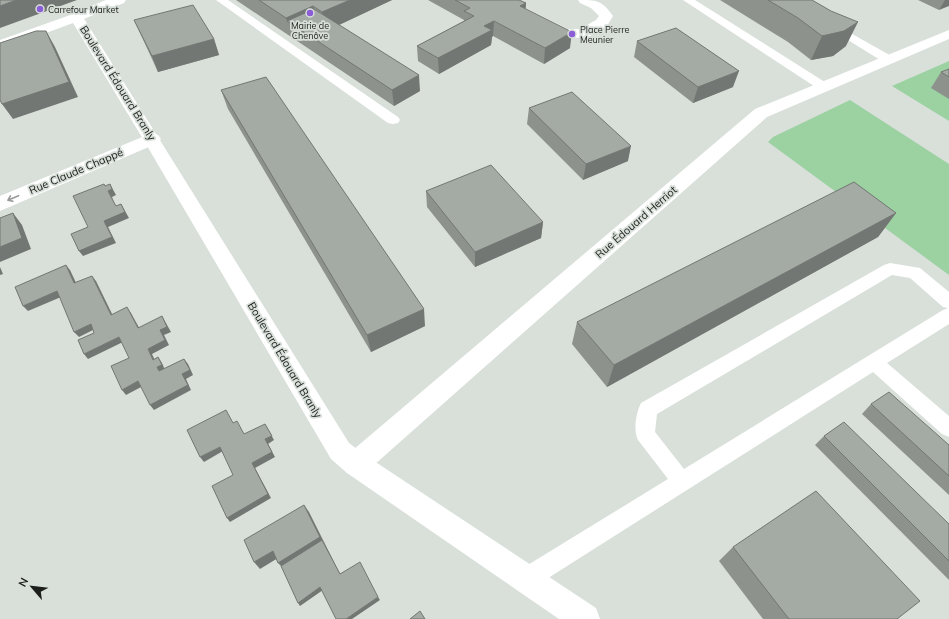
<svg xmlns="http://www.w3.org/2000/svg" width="949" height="619" font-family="Mulish,sans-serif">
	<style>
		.green { fill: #9cd1a2 }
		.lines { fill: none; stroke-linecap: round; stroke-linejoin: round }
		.service { fill: #fff; fill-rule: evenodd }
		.minor { fill: #fff; fill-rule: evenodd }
		.tertiary { fill: #fff; fill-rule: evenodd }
		.wall { fill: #8d928d }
		.shaded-wall { fill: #737773 }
		.building { fill: #a4aaa4; stroke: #737773 }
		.oneway { stroke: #989a98 }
		.poi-dot { fill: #8b5ed8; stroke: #d9e0da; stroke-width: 1.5 }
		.labels { text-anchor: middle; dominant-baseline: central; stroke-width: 3.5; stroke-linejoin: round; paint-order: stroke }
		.far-poi-label { font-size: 9px; fill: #1b1e1b; stroke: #d9e0da; text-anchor: start }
		.street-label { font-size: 11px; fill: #1b1e1b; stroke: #d9e0da }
	</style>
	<rect width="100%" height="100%" fill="#d9e0da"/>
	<!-- green -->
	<g class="green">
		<polygon points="949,61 949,121 892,86"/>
		<polygon points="850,100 949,164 949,275 768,142 773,137"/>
	</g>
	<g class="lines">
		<!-- service -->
		<g class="service">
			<polygon points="216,0 228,0 398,117 400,120 398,123 393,124 388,123"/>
			<polygon points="683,0 695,0 828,84 830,87 828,90 820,90"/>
			<polygon points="831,22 893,57 895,60 893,63 885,63 827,27 825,25 827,23"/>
			<path d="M890,263L920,268L949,292V324L887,363L949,416V437L942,434L873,372L534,587L526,590L518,587L515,579L518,571L668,479L638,440C633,430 636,413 641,403L884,265ZM892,275L910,278L943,307L948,308L943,310L684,469L655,432L657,414Z"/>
		</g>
		<!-- minor -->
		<g class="minor">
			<polygon points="106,0 126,0 124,3 81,20 76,21 71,20 69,17 71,14"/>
			<path d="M491,0H509L568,29H580L596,20L599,16L591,8L580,3L578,0C596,0 602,0 613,16L607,26L588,37L583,38L565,37L493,3Z"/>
			<polygon points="949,30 949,39 767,117 365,473 356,476 347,473 343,464 347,455 755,109"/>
			<polygon points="152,133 158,135 161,139 158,143 0,211 0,196"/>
		</g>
		<!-- tertiary -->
		<polygon class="tertiary" points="76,13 81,14 83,17 349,443 365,455 596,608 600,619 559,619 347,473 331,459 143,139 73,23 0,50 0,40"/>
	</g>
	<!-- wall -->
	<g class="wall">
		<polygon points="236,0 392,0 339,25 420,91 394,106"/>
		<polygon points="428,0 519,0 526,3 525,9 570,48 544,64 493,36 492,37 491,45 439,74 418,61 417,46 464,21 464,20"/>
		<polygon points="720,0 812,0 846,46 833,56 811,60 788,42"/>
		<polygon points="918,0 949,0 939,10"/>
		<polygon points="134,20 214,39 219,55 158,72"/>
		<polygon points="637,41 733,87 693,103 634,57"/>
		<polygon points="949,69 949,99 931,88 941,72"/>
		<polygon points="221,90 425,326 371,352 228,109"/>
		<polygon points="529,108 628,161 583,180 527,124"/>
		<polygon points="426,191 543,222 541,238 475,267 427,207"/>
		<polygon points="896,213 878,237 607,387 572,344 577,322"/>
		<polygon points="871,404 949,445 949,495 862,414"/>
		<polygon points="824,436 949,524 949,580 815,445"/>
		<polygon points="733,547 897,619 763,619 719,561"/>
	</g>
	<!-- shaded-wall -->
	<g class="shaded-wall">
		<polygon points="16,0 77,0 0,28 0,6"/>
		<polygon points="350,0 392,0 326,31 322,12"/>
		<polygon points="945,0 949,0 949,6 939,10"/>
		<polygon points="526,3 525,19 520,6"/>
		<polygon points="313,6 317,25 287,21 286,18"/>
		<polygon points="494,21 493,36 492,37 491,45 439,74 438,58 484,26"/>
		<polygon points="858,22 846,46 833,56 811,60 822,36"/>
		<polygon points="46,31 55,47 78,97 13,119 2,104"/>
		<polygon points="572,32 570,48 544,64 545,48"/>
		<polygon points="214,39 219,55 158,72 152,56"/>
		<polygon points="739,71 733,87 693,103 698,87"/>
		<polygon points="419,75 420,91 394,106 392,90"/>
		<polygon points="631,146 628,161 583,180 586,164"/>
		<polygon points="110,184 116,195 112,197 115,204 108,191"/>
		<polygon points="121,204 129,218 108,227 116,243 83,256 79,251 104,221"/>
		<polygon points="13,213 22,225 31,249 0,262 0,247"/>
		<polygon points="896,213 878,237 607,387 614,365"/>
		<polygon points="543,222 541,238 475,267 475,252"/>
		<polygon points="66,265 70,270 79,289 74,283"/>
		<polygon points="0,267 3,274 0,275"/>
		<polygon points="92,276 96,281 115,320 111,315"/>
		<polygon points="57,291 61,297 28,311 23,306"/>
		<polygon points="127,307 131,313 142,333 138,328"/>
		<polygon points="424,309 425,326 371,352 367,335"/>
		<polygon points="162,316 171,332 164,335 169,345 152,354 157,365 153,360 148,349 160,330"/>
		<polygon points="91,324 95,329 79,337 74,332"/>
		<polygon points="119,337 123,342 88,359 84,354"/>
		<polygon points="158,357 162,363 165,370 159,371 157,367"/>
		<polygon points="184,359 188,364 193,375 186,379 191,390 154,410 150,405 182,374"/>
		<polygon points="138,381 143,386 126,395 122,390"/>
		<polygon points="265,424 274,440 268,444 275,457 255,468 271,498 230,522 227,518 252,463 265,439"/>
		<polygon points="220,447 223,451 204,462 200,457"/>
		<polygon points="304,505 309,512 342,578 284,569 278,563"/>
		<polygon points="273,551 278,558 260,569 254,562"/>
		<polygon points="320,587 323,590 300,606 298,603"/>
		<polygon points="378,597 380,600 352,619 346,619"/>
	</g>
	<!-- building -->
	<g class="building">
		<polygon points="0,0 16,0 0,6"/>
		<polygon points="259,0 350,0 322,12 313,6 286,18"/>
		<polygon points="455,0 519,0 526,3 520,6 572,32 545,48 494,21 484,26 492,30 438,58 417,46 474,16 464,11 470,8"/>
		<polygon points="768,0 812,0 831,11 858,22 844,31 822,36 798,18"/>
		<polygon points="193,5 214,39 152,56 134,20"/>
		<polygon points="314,9 419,75 392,90 287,21"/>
		<polygon points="676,28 739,71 698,87 637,41"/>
		<polygon points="36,31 46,31 69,82 2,104 0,100 0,43"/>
		<polygon points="949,69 949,77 941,72"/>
		<polygon points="266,77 424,309 367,335 221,90"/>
		<polygon points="572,92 631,146 586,164 529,108"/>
		<polygon points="491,165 543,222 475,252 426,191"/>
		<polygon points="854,182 896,213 614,365 577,322"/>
		<polygon points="104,184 105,186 110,184 112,189 108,191 112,199 116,206 121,204 125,212 104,221 112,237 79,251 71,234 88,227 73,196"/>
		<polygon points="13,213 22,238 0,247 0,218"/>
		<polygon points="66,265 74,283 92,276 111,315 127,307 138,328 162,316 167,327 160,330 165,340 148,349 153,360 158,357 162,365 157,367 159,371 184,359 190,370 182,374 188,385 150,405 138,381 122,390 111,366 129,358 119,337 84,354 78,340 94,333 91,324 74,332 57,291 23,306 15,287"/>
		<polygon points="889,392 949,445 949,476 871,404"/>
		<polygon points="226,410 233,423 237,421 244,434 265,424 272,436 265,439 272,452 252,463 268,494 227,518 212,486 233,475 220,447 200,457 187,430"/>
		<polygon points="844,422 949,524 949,561 824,436"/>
		<polygon points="816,491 920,601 897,619 789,619 733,547"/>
		<polygon points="304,505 320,537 278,563 273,551 254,562 244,540"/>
		<polygon points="322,540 340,574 360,562 378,597 346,619 336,619 320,587 298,603 281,566"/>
		<polygon points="420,611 425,619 410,619"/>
	</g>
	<!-- one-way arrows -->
	<defs><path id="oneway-shaft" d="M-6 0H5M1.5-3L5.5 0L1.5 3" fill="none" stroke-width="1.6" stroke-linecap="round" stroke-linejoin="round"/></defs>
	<use class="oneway" href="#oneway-shaft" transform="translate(13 198) rotate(157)"/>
	<!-- markers -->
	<g class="poi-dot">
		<circle cx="40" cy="9" r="4"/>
		<circle cx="310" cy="13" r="4"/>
		<circle cx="572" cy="34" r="4"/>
	</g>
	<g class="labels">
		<!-- far-poi labels -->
		<g class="far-poi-label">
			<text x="48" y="9">Carrefour Market</text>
			<text x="310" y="25" text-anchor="middle">Mairie de<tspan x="310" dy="10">Chenôve</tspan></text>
			<text x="580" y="29">Place Pierre<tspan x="580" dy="10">Meunier</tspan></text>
		</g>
		<!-- street labels -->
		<g class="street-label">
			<text transform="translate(118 83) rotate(58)">Boulevard Édouard Branly</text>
			<text transform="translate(76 171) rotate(-23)">Rue Claude Chappé</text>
			<text transform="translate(636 222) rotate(-41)">Rue Édouard Herriot</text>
			<text transform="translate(285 360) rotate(59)">Boulevard Édouard Branly</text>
		</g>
	</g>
	<!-- north arrow -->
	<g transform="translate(32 587) rotate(298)" stroke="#d9e0da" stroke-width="3" paint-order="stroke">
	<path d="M0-3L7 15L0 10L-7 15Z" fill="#1b1e1b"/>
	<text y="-6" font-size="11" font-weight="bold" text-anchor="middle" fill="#1b1e1b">N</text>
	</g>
</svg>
